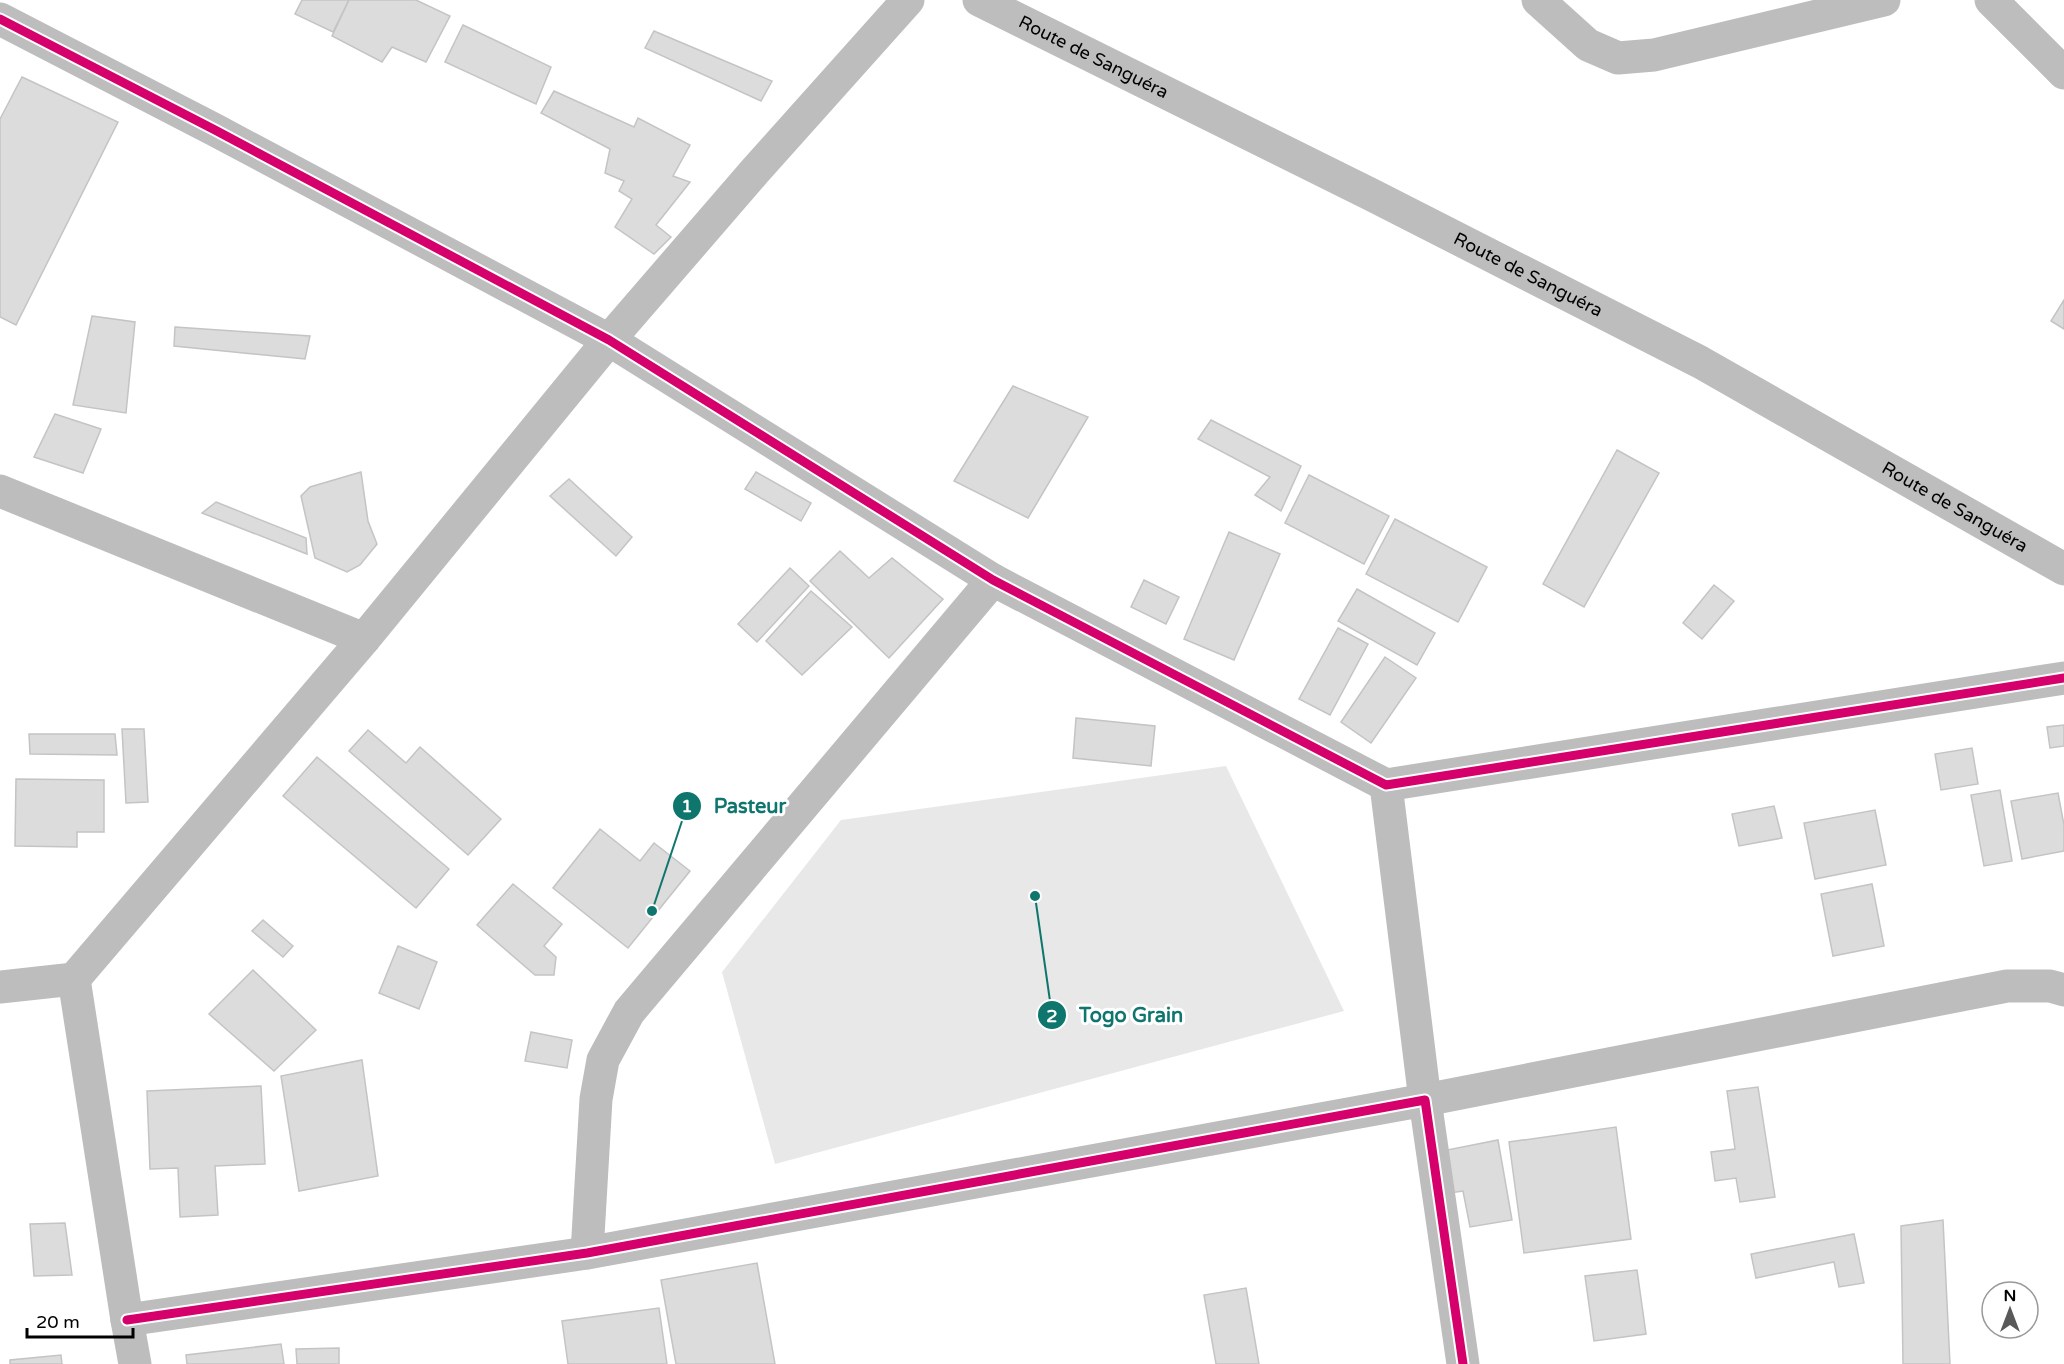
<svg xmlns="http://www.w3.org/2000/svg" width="2064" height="1364" font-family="'Varela Round',sans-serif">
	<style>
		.green { fill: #e8e8e8 }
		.building { fill: #dcdcdc; stroke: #c4c4c4; stroke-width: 1.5 }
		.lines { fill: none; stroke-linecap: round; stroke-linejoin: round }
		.minor { stroke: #bdbdbd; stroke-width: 33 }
		.tertiary { stroke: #bdbdbd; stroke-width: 33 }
		.cycleway-casing { stroke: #fff; stroke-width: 13 }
		.cycleway { stroke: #d6006c; stroke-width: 9 }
		.labels { text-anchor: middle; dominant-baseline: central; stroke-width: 6; stroke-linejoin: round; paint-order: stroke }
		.street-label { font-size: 18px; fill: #000; stroke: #fff }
		.leader { fill: none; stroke: #0f766e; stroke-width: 2 }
		.callout-dot { fill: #0f766e; stroke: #fff; stroke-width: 2 }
		.mark-label { font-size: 18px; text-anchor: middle; font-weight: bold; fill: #fff }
		.callout-label { font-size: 20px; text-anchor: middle; font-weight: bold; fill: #0f766e; stroke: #fff; stroke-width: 6; stroke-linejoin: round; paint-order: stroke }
	</style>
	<rect width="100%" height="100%" fill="#fff"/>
	<!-- green -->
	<polygon class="green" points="1226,766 1344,1011 775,1164 722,972 841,820"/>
	<!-- building -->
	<g class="building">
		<polygon points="302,0 349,0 333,32 295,14"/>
		<polygon points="349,0 416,0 450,16 426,62 392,47 382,62 332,36"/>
		<polygon points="463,25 551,67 536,104 445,62"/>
		<polygon points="654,31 772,81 761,101 645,48"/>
		<polygon points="22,77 118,122 16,325 0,317 0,119"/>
		<polygon points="554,91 634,127 638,118 690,145 673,176 690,182 656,225 671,237 654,254 615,227 632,199 619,191 624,181 605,173 610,149 541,113"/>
		<polygon points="2064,300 2064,329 2051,321"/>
		<polygon points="92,316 135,322 126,413 73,405"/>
		<polygon points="175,327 310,336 305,359 174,346"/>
		<polygon points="1013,386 1088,417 1028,518 954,481"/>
		<polygon points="55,414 101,429 83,473 34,457"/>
		<polygon points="1211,420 1301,466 1281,511 1255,495 1270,477 1198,439"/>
		<polygon points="1617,450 1659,473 1584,607 1543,584"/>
		<polygon points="361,472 368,521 377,544 360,565 347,572 315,558 301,496 310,487"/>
		<polygon points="756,472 811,503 801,521 745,489"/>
		<polygon points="1309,475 1389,516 1364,564 1285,523"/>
		<polygon points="569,479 632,537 616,556 550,496"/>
		<polygon points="216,502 306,538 307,554 202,513"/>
		<polygon points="1395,519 1487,567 1458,622 1366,574"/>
		<polygon points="1229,532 1280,554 1234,660 1184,639"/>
		<polygon points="840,551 869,578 892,558 943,599 889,658 810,581"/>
		<polygon points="790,568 809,586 757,642 738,624"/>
		<polygon points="1144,580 1179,597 1166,624 1131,607"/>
		<polygon points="1714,585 1734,601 1702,639 1683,623"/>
		<polygon points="1357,589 1435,633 1417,665 1338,621"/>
		<polygon points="811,591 852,627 802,675 766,641"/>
		<polygon points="1338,628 1368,644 1330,715 1299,699"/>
		<polygon points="1385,657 1416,678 1371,743 1341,722"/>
		<polygon points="1076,718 1155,726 1151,766 1073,758"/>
		<polygon points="2064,725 2064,746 2050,748 2047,727"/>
		<polygon points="122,729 144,729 148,802 126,803"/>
		<polygon points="368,730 406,763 420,747 501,819 468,855 349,751"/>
		<polygon points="29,734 115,734 117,755 30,754"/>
		<polygon points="1972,748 1978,784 1941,790 1935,754"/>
		<polygon points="317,757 449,869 416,908 283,796"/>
		<polygon points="16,779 104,780 104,832 77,832 77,847 15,846"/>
		<polygon points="2000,790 2012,861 1984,866 1971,795"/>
		<polygon points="2058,793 2064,825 2064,851 2022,859 2011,801"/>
		<polygon points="1774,806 1782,838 1739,846 1732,814"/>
		<polygon points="1875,810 1886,865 1815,879 1804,823"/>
		<polygon points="600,829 640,861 654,843 690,871 628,948 553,888"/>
		<polygon points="513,884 562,924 544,946 556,957 554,975 535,975 477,925"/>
		<polygon points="1872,884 1884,946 1833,956 1821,894"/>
		<polygon points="263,920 293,946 283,957 252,931"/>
		<polygon points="398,946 437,962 419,1009 379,993"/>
		<polygon points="253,970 316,1030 274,1071 209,1014"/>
		<polygon points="531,1032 572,1040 567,1068 525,1061"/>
		<polygon points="362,1060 378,1176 299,1191 281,1076"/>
		<polygon points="261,1086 265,1164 215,1166 218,1215 180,1217 178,1168 150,1169 147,1091"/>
		<polygon points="1758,1087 1775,1197 1740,1202 1736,1178 1715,1181 1711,1152 1735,1149 1727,1091"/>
		<polygon points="1616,1127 1631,1239 1524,1253 1509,1142"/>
		<polygon points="1498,1140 1512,1220 1470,1227 1463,1191 1450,1193 1442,1151"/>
		<polygon points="1943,1220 1950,1364 1903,1364 1901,1226"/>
		<polygon points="65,1223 72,1275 34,1276 30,1224"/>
		<polygon points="1854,1234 1864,1283 1839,1287 1834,1262 1756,1278 1751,1254"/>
		<polygon points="757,1263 775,1364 676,1364 661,1280"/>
		<polygon points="1637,1270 1646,1334 1594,1341 1585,1276"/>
		<polygon points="1246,1288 1259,1364 1216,1364 1204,1295"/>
		<polygon points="659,1308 667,1364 568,1364 562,1321"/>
		<polygon points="281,1344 284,1364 187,1364 186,1355"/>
		<polygon points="339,1348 339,1364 297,1364 296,1349"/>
		<polygon points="61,1355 62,1364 10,1364 10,1360"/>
	</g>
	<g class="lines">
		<!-- minor -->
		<g class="minor">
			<polyline points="1538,0 1588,45 1618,58 1654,55 1884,0"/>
			<polyline points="0,19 215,130 609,340 993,580 1386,785 2064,678"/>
			<polyline points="0,491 364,639"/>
			<polyline points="1386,785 1425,1100 2007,986 2050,986 2064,990"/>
			<polyline points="74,979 127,1320 135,1364"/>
			<polyline points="0,987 74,979 364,639 609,340 755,171 908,0"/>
			<polyline points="587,1253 596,1099 603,1060 629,1012 993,580"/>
			<polyline points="127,1320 587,1253 1425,1100 1463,1364"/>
		</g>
		<!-- tertiary -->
		<g class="tertiary">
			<path id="s1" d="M979,0L1372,195L1700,362L2064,569"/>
			<polyline points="1991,0 2064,73"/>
		</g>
		<defs>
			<g id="cycleway">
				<polyline points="0,19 215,130 609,340 993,580 1386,785 2064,678"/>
				<polyline points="127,1320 587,1253 1425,1100 1463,1364"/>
			</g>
		</defs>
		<!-- cycleway casing -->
		<use href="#cycleway" class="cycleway-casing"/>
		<!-- cycleway -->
		<use href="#cycleway" class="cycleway"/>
	</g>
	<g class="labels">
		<!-- street labels -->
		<g class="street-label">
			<text stroke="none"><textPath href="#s1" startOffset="128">Route de Sanguéra</textPath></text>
			<text stroke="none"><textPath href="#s1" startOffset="614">Route de Sanguéra</textPath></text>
			<text stroke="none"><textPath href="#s1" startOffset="1100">Route de Sanguéra</textPath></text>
		</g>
	</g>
	<!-- callouts -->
	<path class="leader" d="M652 911L687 806M1035 896L1052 1015"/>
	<g class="callout-dot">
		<circle cx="652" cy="911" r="6"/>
		<circle cx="1035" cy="896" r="6"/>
		<circle cx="687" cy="806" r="15"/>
		<circle cx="1052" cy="1015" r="15"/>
	</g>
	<g class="mark-label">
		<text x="687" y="812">1</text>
		<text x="1052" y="1022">2</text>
	</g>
	<g class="callout-label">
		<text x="750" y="813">Pasteur</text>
		<text x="1131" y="1022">Togo Grain</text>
	</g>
	<!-- north arrow -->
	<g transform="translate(2010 1310)"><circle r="28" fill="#ffffff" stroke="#999999" stroke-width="1.5"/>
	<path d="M0-4.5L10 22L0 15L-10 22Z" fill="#595959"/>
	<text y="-9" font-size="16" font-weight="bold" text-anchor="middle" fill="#000000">N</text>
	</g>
	<!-- scale -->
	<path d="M27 1328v9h106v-9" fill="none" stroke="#000000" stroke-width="3"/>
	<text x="36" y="1328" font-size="18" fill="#000000" stroke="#ffffff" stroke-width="4.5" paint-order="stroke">20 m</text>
</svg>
